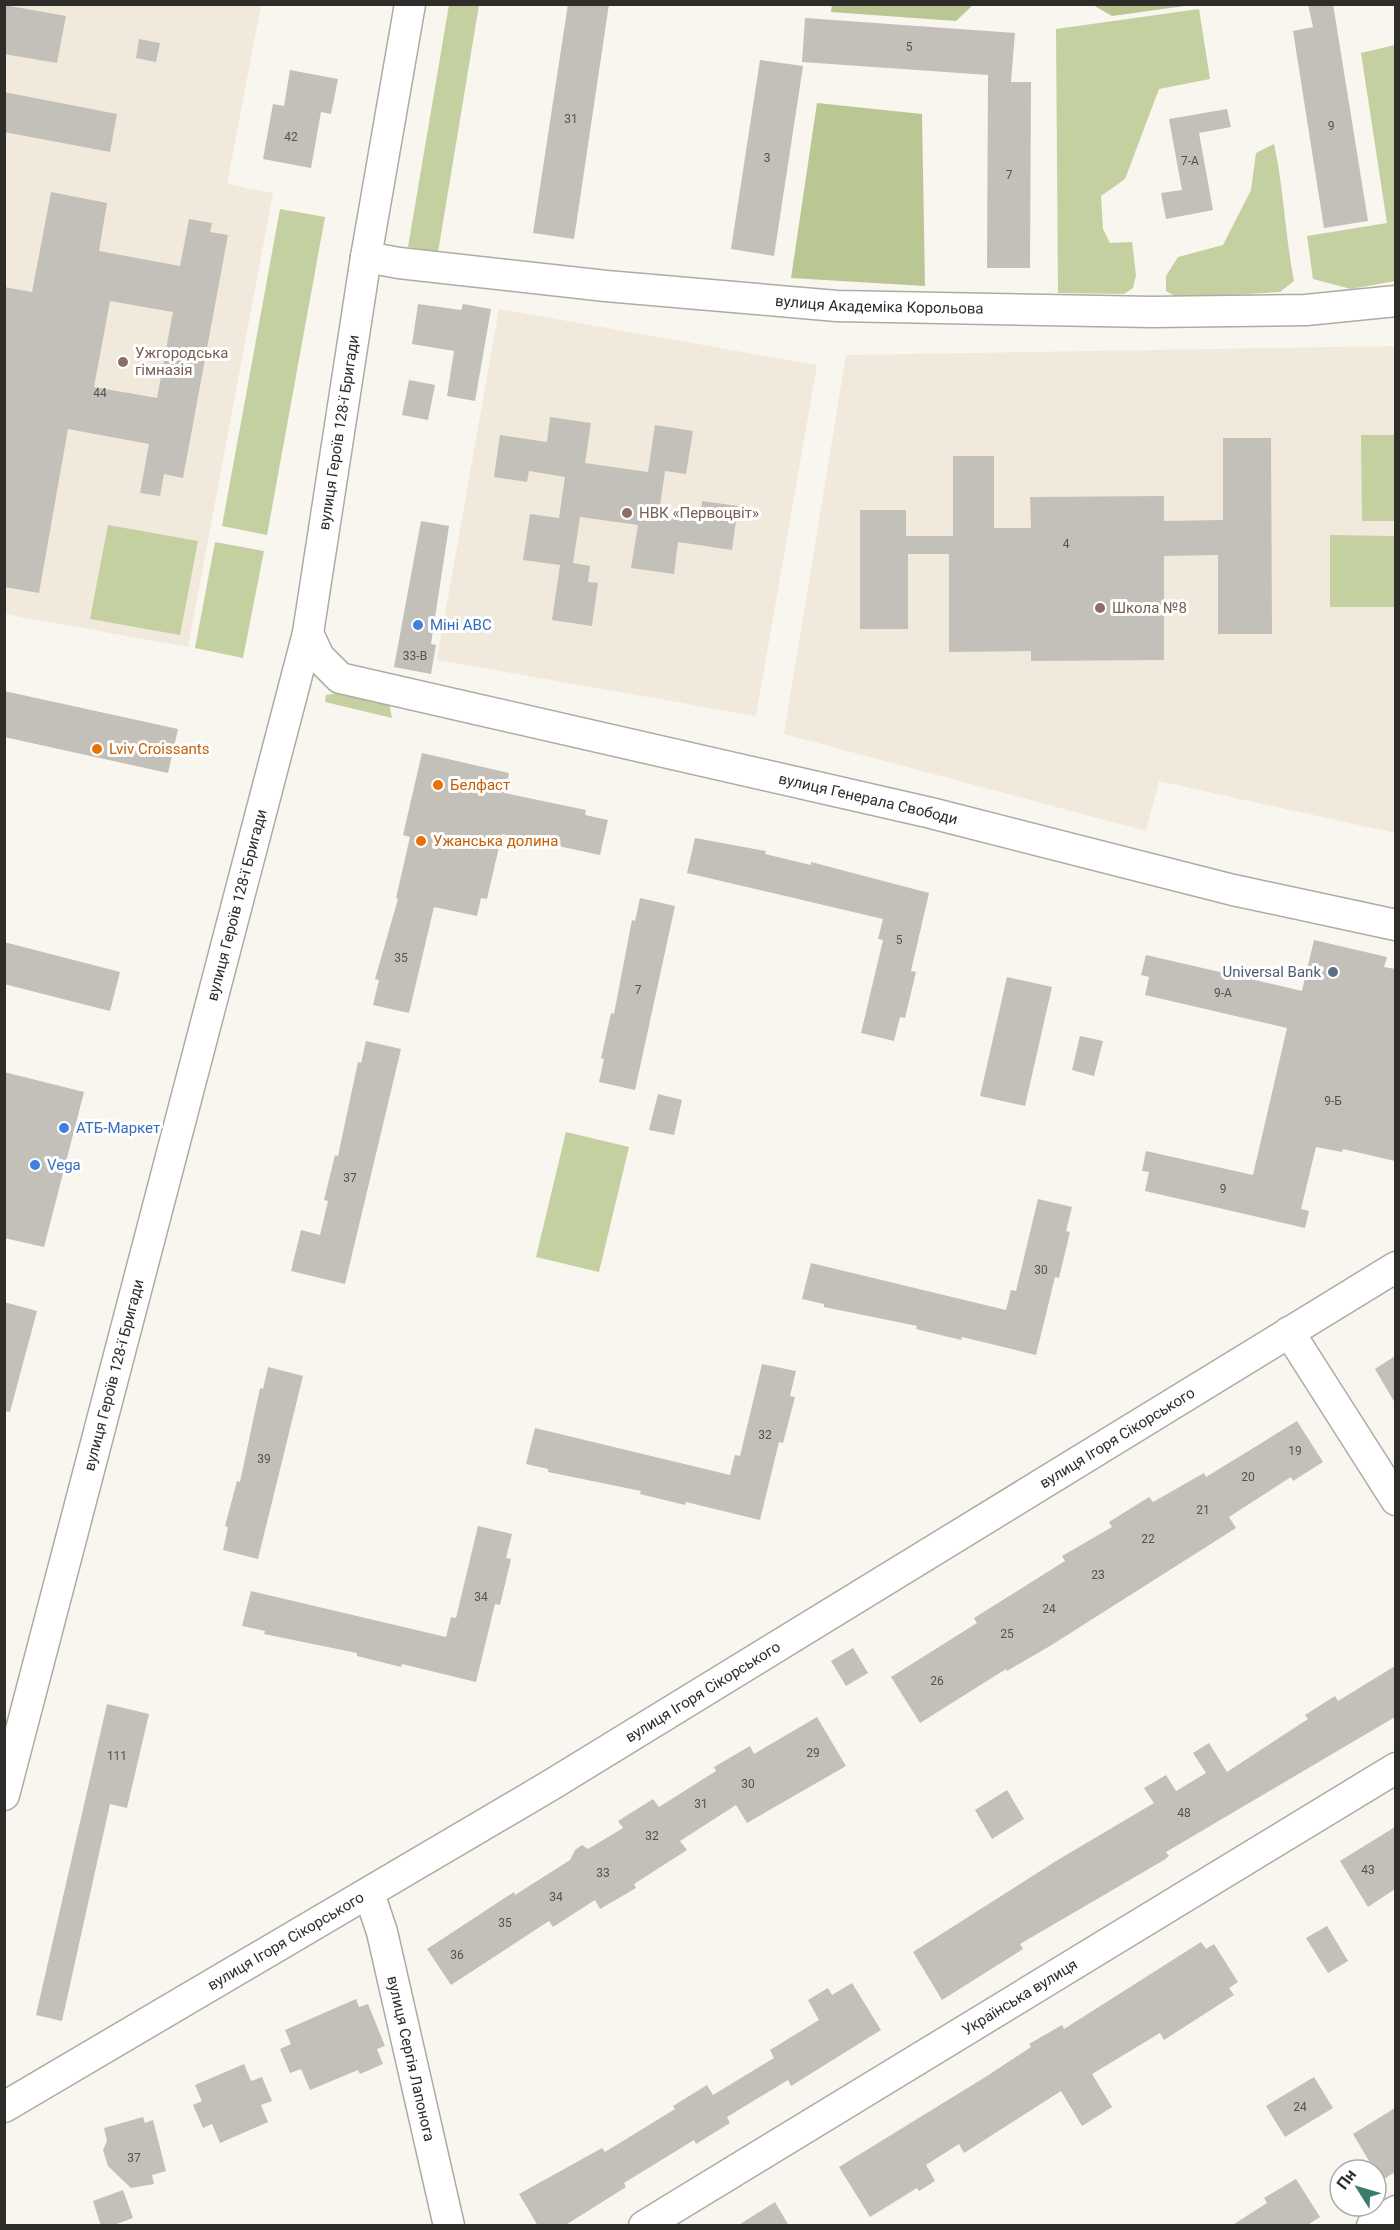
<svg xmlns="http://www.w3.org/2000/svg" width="1400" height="2230" font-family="Roboto,sans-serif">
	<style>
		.built { fill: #f1eadc }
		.green { fill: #c4d0a0 }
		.forest { fill: #bbc793 }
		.building { fill: #c3c0b9; fill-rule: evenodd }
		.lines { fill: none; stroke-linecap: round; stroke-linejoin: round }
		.minor-casing { stroke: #aeaba5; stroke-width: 33 }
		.minor { stroke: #fff; stroke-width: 30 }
		.education-dot { fill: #8d6e63; stroke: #fff; stroke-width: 2 }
		.shop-dot { fill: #3f7fe0; stroke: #fff; stroke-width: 2 }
		.food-dot { fill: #e8710a; stroke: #fff; stroke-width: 2 }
		.service-dot { fill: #5c6f8a; stroke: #fff; stroke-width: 2 }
		.labels { text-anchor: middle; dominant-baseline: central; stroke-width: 6; stroke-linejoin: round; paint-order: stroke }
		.number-label { font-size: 12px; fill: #53524e }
		.street-label { font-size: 15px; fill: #2e2d2a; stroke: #fff }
		.education-label { font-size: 15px; fill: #785e54; stroke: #fff; text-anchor: start }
		.shop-label { font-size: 15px; fill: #366cbe; stroke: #fff; text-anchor: start }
		.food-label { font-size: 15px; fill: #c56008; stroke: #fff; text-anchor: start }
		.service-label { font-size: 15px; fill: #4e5e75; stroke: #fff; text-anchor: end }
	</style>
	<rect width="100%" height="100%" fill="#f9f5ef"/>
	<!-- built -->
	<g class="built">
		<polygon points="4,5 261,5 227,184 273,193 188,647 5,614"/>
		<polygon points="499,309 817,365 756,716 437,660"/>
		<polygon points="1395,346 1395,833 1159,781 1146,831 784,734 846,355"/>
	</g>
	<!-- green -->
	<g class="green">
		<polygon points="449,5 479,5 438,252 408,247"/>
		<polygon points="1199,9 1210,79 1159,89 1125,179 1101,196 1103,229 1110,243 1132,242 1136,275 1133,288 1124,294 1058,293 1056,29"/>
		<polygon points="1395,45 1395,281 1351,289 1313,279 1307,236 1387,223 1361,53"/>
		<path d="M1274,144C1284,190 1285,235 1294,281L1280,292L1178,298L1166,291V276L1178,257L1223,245L1251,190L1256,153Z"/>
		<polygon points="280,209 325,217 267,535 222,526"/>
		<polygon points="1361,435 1395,435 1395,521 1362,521"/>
		<polygon points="108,525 198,541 180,635 90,619"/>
		<polygon points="1330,535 1395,536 1395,607 1330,607"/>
		<polygon points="215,542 264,551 243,658 195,648"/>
		<polygon points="359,690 387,694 392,718 325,702 326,695"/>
		<polygon points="566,1132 629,1147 599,1272 536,1257"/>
	</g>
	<!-- forest -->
	<g class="forest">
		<polygon points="832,5 832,4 973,5 956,21 831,12"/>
		<polygon points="1093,5 1192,5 1112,16"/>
		<polygon points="817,103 922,114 925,286 791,278"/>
	</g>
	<!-- building -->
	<g class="building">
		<polygon points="568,4 609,4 574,239 533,233"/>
		<polygon points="1308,4 1333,4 1368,221 1324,228 1293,31 1313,27"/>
		<polygon points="4,5 66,16 57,63 4,54"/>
		<polygon points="805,18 1015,33 1011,82 1031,82 1030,268 987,268 988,75 802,62"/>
		<polygon points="139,39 160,43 156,62 136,58"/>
		<polygon points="760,60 803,66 774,256 731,249"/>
		<polygon points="290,70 338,79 331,114 321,112 311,168 263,159 273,104 284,106"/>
		<polygon points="4,92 117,114 110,152 4,132"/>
		<polygon points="1227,109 1231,127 1199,133 1213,210 1166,219 1161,193 1182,190 1169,119"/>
		<path d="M51,192L107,203L99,251L180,266L189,219L212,223L210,232L228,235L183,478L164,474L160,496L140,493L149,444L68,429L39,593L4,587V287L32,292ZM110,301L173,312L157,398L94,387Z"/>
		<polygon points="418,304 461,310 463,304 491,309 475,401 447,396 454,351 412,344"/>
		<polygon points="409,380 435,385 428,420 402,415"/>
		<polygon points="550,417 591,423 585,463 648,472 655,425 693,431 686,474 665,471 659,513 700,519 702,501 738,506 732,550 678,542 674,574 631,568 638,525 580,517 573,563 590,566 588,582 598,583 592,626 552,620 560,565 523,560 530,514 559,518 565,477 529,471 527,482 494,477 500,435 547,442"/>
		<polygon points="1223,438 1271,438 1272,634 1218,634 1218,555 1164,556 1164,660 1031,661 1031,651 949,652 949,554 908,554 908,629 860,629 860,510 906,510 906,536 953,536 953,456 994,456 994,528 1031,528 1030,497 1164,496 1164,521 1223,520"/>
		<polygon points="421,521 449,526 431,644 436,645 431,674 394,667"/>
		<polygon points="4,691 178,729 168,773 4,737"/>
		<polygon points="422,753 509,773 505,793 586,810 585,815 608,820 600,855 502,834 487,899 481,898 477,916 434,907 409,1013 373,1005 379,980 375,979 398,899 396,898 410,837 403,835"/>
		<polygon points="695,838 766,851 765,854 811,865 811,862 929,893 911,971 916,972 905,1018 900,1017 894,1041 861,1033 883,940 878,939 883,919 687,873"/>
		<polygon points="640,898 675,906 635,1090 599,1082 604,1059 601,1058 611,1013 614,1014 632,920 635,921"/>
		<polygon points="1314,940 1387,957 1384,967 1395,969 1395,1161 1343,1149 1342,1152 1316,1147 1301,1209 1309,1211 1305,1228 1145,1191 1149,1172 1142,1171 1146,1151 1253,1175 1287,1028 1145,995 1149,977 1141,975 1146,955 1302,991"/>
		<polygon points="4,942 120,972 110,1011 4,984"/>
		<polygon points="1007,977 1052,987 1025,1106 980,1096"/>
		<polygon points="1080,1036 1103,1041 1094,1076 1072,1070"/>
		<polygon points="366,1041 401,1049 345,1284 291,1271 301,1230 320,1235 328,1201 324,1200 335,1155 338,1156 358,1062 361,1063"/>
		<polygon points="4,1072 84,1092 44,1247 4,1238"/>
		<polygon points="658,1094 682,1100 674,1135 649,1130"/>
		<polygon points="1038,1199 1072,1207 1066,1231 1070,1232 1059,1278 1055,1277 1036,1355 962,1337 961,1340 916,1329 917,1326 824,1307 824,1304 802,1299 811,1263 1006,1310 1011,1290 1016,1291"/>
		<polygon points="4,1302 37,1311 10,1412 4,1411"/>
		<polygon points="1395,1356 1395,1403 1375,1369"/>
		<polygon points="762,1364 796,1371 790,1396 795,1397 783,1443 779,1442 760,1520 686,1502 685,1505 640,1494 641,1491 548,1472 548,1469 526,1464 535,1428 730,1475 735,1455 740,1456"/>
		<polygon points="268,1367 303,1376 258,1559 223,1550 228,1527 225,1526 237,1481 240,1482 260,1388 263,1389"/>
		<polygon points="1297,1421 1323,1462 1293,1481 1291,1477 1229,1517 1236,1528 1050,1646 1007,1671 1006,1669 920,1723 891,1677 977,1623 974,1618 1065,1561 1062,1556 1112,1527 1109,1522 1149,1497 1153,1502 1204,1473 1206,1477"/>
		<polygon points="478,1526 512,1534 506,1558 511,1559 500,1605 495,1604 476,1682 402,1664 401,1667 357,1656 357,1653 264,1634 265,1631 242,1626 251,1591 446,1637 451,1617 456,1618"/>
		<polygon points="853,1648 868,1673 846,1686 831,1661"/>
		<polygon points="1395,1666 1395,1717 1166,1852 1169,1856 1164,1860 1020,1944 1023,1949 942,2000 913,1952 1056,1861 1154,1803 1144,1788 1166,1775 1176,1791 1206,1773 1193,1753 1209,1743 1227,1772 1308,1719 1305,1715 1335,1696 1338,1701"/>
		<polygon points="107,1704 149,1714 127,1808 110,1804 62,2021 36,2015"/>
		<polygon points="817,1717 846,1766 747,1823 736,1805 680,1841 687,1850 634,1884 636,1888 600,1909 595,1900 553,1927 549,1921 451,1985 427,1949 514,1892 515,1895 570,1860 575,1850 582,1845 588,1849 623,1828 618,1821 653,1799 659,1807 716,1771 714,1767 750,1746 754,1754"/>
		<polygon points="1007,1790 1024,1819 992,1839 975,1810"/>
		<polygon points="1395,1827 1395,1889 1368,1907 1340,1861"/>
		<polygon points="1327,1926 1348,1961 1328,1973 1306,1938"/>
		<polygon points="1201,1942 1206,1949 1214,1944 1238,1982 1229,1988 1234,1995 1164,2040 1160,2033 1092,2074 1112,2107 1082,2126 1061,2091 964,2153 959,2144 926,2165 935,2181 919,2191 917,2188 870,2217 839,2167 987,2076 1031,2047 1029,2044 1062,2025 1064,2029"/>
		<polygon points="852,1983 881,2030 791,2086 788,2080 727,2117 730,2123 696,2144 694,2140 624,2183 626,2187 564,2226 538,2226 519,2194 602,2148 605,2152 675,2109 673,2106 707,2085 713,2095 774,2058 770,2050 819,2020 808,2000 828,1988 832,1995"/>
		<polygon points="356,1999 359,2007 368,2004 385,2046 377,2049 383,2064 360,2074 358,2070 310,2090 301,2069 290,2073 280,2049 291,2044 285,2030"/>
		<polygon points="244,2064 251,2081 262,2077 272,2101 261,2105 268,2122 220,2143 212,2124 203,2128 193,2105 202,2101 195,2085"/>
		<polygon points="1314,2077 1333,2108 1285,2137 1266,2106"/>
		<polygon points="1395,2108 1395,2172 1381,2181 1353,2134"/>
		<polygon points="143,2117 145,2123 153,2120 166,2171 152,2175 154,2184 131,2188 108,2166 103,2150 107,2141 104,2128"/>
		<polygon points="1296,2179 1320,2217 1306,2226 1231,2226 1267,2203 1264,2198"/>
		<polygon points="123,2190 133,2218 111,2226 101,2226 93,2201"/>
		<polygon points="775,2202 789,2226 737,2226"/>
	</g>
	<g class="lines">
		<defs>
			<g id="minor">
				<path id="s1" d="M366,257L399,263L606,286L837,306L1152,312L1306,310L1396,301"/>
				<path id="s2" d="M308,633L319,657L340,678L931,813L1233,890L1396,925"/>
				<polyline points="1289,1332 1396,1500"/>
				<path id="s3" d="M4,1795L308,633L366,257L410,4"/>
				<path id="s4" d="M369,1893L382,1932L449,2226"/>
				<path id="s5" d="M4,2107L551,1785L1396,1267"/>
				<path id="s6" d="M644,2226L1396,1768"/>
				<polyline points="1372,2226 1396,2211"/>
			</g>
		</defs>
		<!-- minor casing -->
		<use href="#minor" class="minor-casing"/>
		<!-- minor -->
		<use href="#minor" class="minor"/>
	</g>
	<!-- markers -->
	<g class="education-dot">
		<circle cx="123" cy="362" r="6"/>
		<circle cx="627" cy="513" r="6"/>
		<circle cx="1100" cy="608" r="6"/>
	</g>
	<g class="shop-dot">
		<circle cx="418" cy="625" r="6"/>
		<circle cx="64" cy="1128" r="6"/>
		<circle cx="35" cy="1165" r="6"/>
	</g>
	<g class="food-dot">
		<circle cx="97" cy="749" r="6"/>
		<circle cx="438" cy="785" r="6"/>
		<circle cx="421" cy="841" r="6"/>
	</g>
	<circle class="service-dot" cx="1333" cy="972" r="6"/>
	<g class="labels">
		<!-- number labels -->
		<g class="number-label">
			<text x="909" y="47">5</text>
			<text x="571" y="119">31</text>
			<text x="1331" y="126">9</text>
			<text x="291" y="137">42</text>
			<text x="767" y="158">3</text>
			<text x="1190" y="161">7-А</text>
			<text x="1009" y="175">7</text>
			<text x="100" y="393">44</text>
			<text x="1066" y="544">4</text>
			<text x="415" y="656">33-В</text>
			<text x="899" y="940">5</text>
			<text x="401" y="958">35</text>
			<text x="638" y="990">7</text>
			<text x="1223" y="993">9-А</text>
			<text x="1333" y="1101">9-Б</text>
			<text x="350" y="1178">37</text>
			<text x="1223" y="1189">9</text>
			<text x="1041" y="1270">30</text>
			<text x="765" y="1435">32</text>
			<text x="1295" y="1451">19</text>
			<text x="264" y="1459">39</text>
			<text x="1248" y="1477">20</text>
			<text x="1203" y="1510">21</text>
			<text x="1148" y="1539">22</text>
			<text x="1098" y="1575">23</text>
			<text x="481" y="1597">34</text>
			<text x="1049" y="1609">24</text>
			<text x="1007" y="1634">25</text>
			<text x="937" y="1681">26</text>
			<text x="813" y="1753">29</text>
			<text x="117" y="1756">111</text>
			<text x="748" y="1784">30</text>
			<text x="701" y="1804">31</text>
			<text x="1184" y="1813">48</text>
			<text x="652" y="1836">32</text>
			<text x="1368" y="1870">43</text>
			<text x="603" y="1873">33</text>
			<text x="556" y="1897">34</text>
			<text x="505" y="1923">35</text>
			<text x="457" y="1955">36</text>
			<text x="1300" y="2107">24</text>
			<text x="134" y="2158">37</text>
		</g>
		<!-- street labels -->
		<g class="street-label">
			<text stroke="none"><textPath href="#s1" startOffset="516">вулиця Академіка Корольова</textPath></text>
			<text stroke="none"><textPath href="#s3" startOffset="1404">вулиця Героїв 128-ї Бригади</textPath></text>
			<text stroke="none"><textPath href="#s2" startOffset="598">вулиця Генерала Свободи</textPath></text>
			<text stroke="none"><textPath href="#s3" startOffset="920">вулиця Героїв 128-ї Бригади</textPath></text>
			<text stroke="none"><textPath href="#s3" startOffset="434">вулиця Героїв 128-ї Бригади</textPath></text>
			<text stroke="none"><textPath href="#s5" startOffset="1299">вулиця Ігоря Сікорського</textPath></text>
			<text stroke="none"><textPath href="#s5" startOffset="813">вулиця Ігоря Сікорського</textPath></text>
			<text stroke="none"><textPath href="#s5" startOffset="327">вулиця Ігоря Сікорського</textPath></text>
			<text stroke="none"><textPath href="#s6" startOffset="440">Українська вулиця</textPath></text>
			<text stroke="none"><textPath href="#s4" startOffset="171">вулиця Сергія Лапонога</textPath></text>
		</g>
		<!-- education labels -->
		<g class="education-label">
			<text x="135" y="353">Ужгородська<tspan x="135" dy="17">гімназія</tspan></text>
			<text x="639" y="513">НВК «Первоцвіт»</text>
			<text x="1112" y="608">Школа №8</text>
		</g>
		<!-- shop labels -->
		<g class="shop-label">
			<text x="430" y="625">Міні ABC</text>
			<text x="76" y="1128">АТБ-Маркет</text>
			<text x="47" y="1165">Vega</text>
		</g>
		<!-- food labels -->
		<g class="food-label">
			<text x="109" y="749">Lviv Croissants</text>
			<text x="450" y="785">Белфаст</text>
			<text x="433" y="841">Ужанська долина</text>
		</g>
		<!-- service labels -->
		<g class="service-label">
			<text x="1321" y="972">Universal Bank</text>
		</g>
	</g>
	<!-- border -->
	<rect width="1400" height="2230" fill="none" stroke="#2e2d2a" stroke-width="12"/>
	<!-- north arrow -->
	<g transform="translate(1358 2188) rotate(307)"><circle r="28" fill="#ffffff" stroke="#ababaa" stroke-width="1.5"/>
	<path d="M0-4.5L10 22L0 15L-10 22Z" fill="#3b7c6c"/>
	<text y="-9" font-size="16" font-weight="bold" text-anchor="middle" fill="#2e2d2a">Пн</text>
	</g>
</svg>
